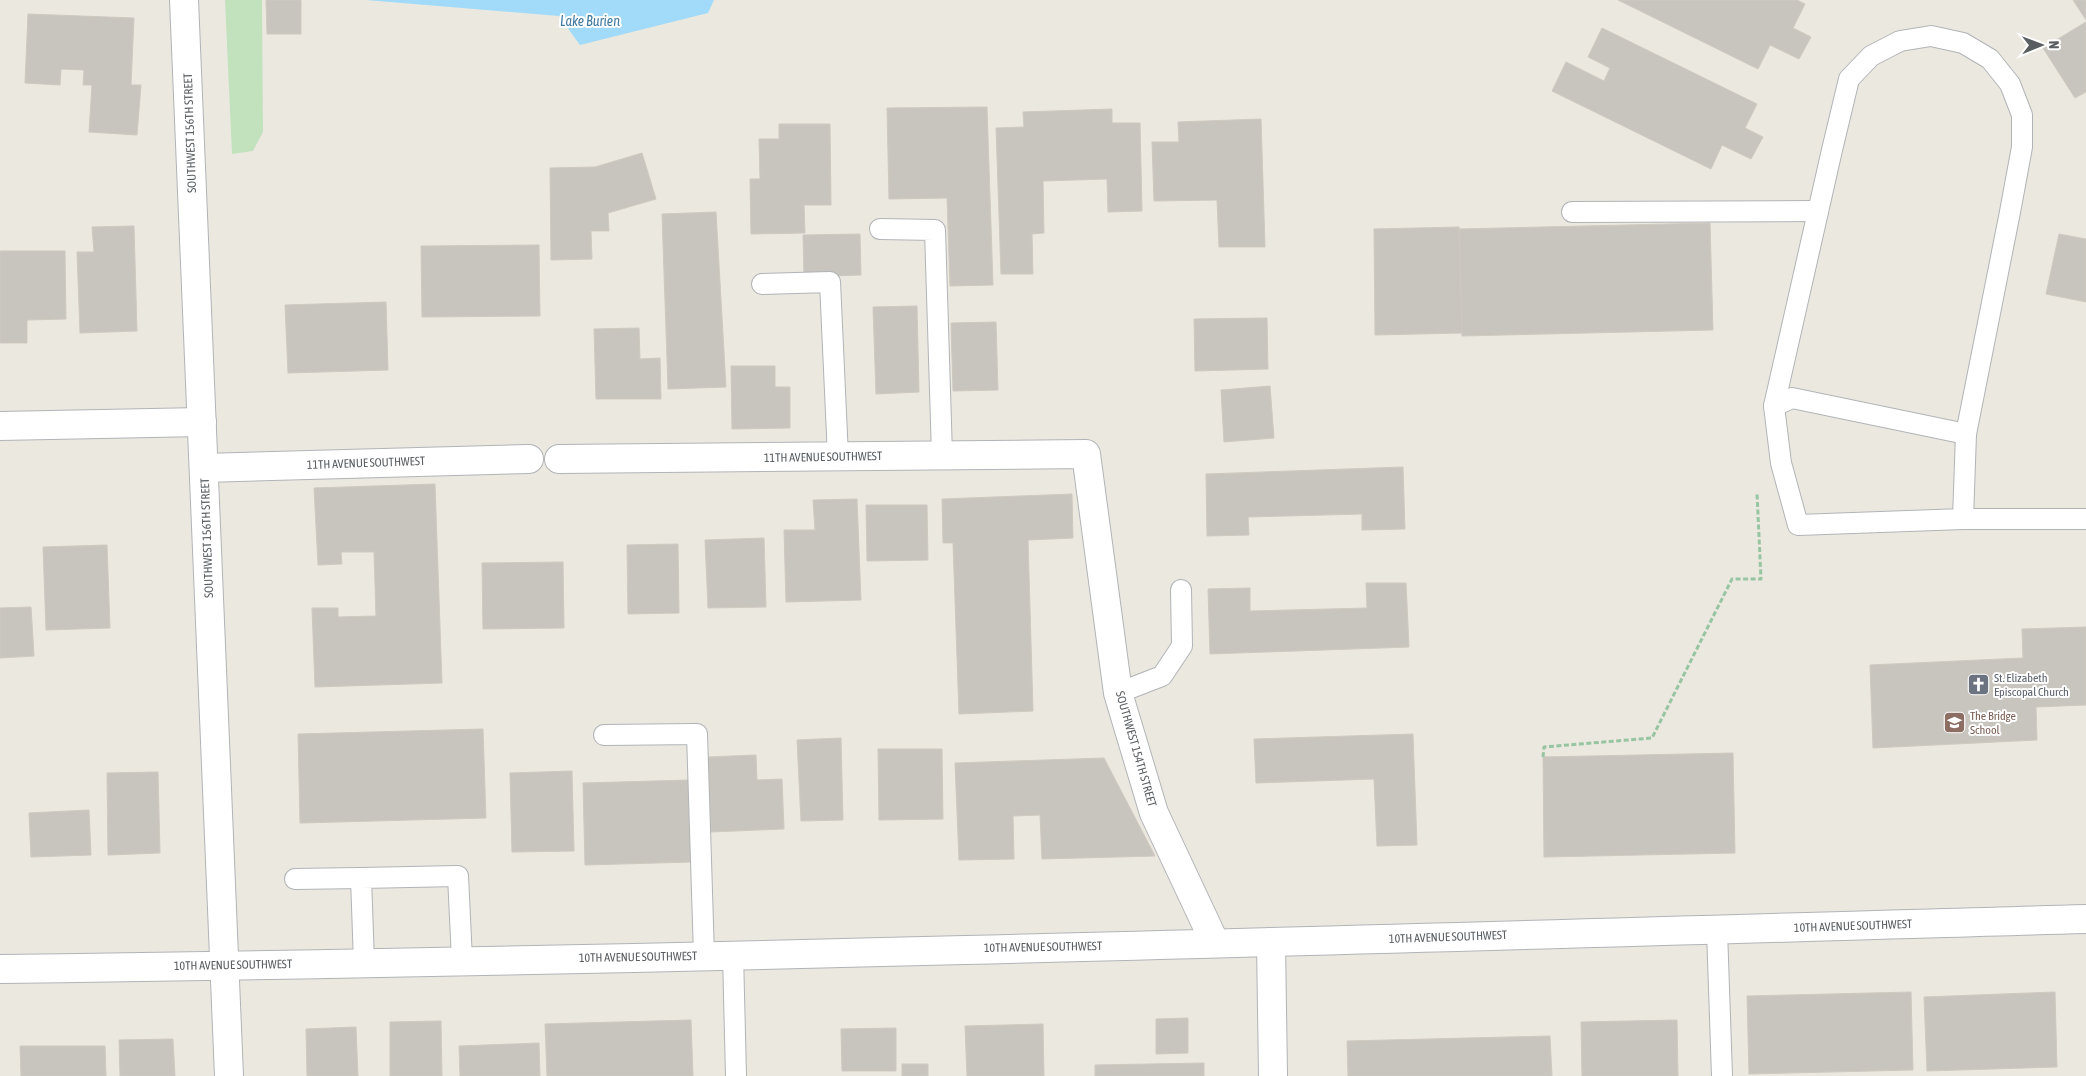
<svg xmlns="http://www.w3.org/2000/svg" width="2086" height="1076" font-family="'Asap Condensed',sans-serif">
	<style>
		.green { fill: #c1e2bd }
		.water { fill: #a2dbf9 }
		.building { fill: #c8c5bf; stroke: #cfc9bf }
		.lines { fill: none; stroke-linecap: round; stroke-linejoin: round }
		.service-casing { stroke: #b1b4b7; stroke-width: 22 }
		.minor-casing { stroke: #b1b4b7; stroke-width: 30 }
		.tertiary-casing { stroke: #b1b4b7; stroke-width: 30 }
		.path { stroke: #98c5a1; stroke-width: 3; stroke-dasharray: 5 2.5; stroke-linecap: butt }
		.service { stroke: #fff; stroke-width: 20 }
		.minor { stroke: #fff; stroke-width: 28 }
		.tertiary { stroke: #fff; stroke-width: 28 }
		.labels { text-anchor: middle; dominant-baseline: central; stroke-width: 4; stroke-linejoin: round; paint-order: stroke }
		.street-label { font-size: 12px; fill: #595d60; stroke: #fff }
		.worship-label { font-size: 12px; fill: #5b616d; stroke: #fff; text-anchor: start }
		.education-label { font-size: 12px; fill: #785e54; stroke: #fff; text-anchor: start }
		.water-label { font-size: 14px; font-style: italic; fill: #3f78a1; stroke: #fff }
	</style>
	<rect width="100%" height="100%" fill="#ebe8e0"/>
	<!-- green -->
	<polygon class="green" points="225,0 262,0 263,132 253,151 232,154"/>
	<!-- water -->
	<polygon class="water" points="366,0 714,0 708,13 580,45 559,16"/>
	<!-- building -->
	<g class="building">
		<polygon points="266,0 301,0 301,34 267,34"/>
		<polygon points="1618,0 1797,0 1805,4 1793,28 1811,37 1799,59 1770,45 1758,69"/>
		<polygon points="2073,0 2086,0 2086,20"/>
		<polygon points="28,14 134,18 131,85 141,85 137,135 89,132 92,85 83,85 84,70 61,69 60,85 25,83"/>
		<polygon points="2086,22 2086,92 2075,98 2043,48"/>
		<polygon points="1602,28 1757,104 1745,128 1763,137 1751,159 1722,145 1711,169 1552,91 1566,62 1604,81 1610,68 1588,57"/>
		<polygon points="987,107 993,285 950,286 947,198 889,199 887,108"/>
		<polygon points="1112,109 1112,123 1140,123 1142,211 1108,212 1107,179 1043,181 1044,233 1032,234 1033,274 1001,274 996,128 1024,127 1023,112"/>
		<polygon points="1261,119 1265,247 1219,247 1217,200 1154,201 1152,142 1179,142 1178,122"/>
		<polygon points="779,124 830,124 831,205 804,205 805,233 751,234 750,179 760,179 759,139 779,139"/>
		<polygon points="642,153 656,199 608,213 609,231 591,231 592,259 551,260 550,168 595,167"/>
		<polygon points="716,212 726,387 668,389 662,214"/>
		<polygon points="1710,223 1713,330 1462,336 1459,229"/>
		<polygon points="134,226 137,331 80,333 77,252 94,252 92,227"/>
		<polygon points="1459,227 1462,333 1375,335 1374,229"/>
		<polygon points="860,234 861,275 804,277 803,235"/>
		<polygon points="2059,234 2086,239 2086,302 2046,294"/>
		<polygon points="539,245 540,316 422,317 421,246"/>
		<polygon points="0,251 65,251 66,319 27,320 27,343 0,343"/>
		<polygon points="386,302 388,370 288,373 285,305"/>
		<polygon points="917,306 919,392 876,394 873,307"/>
		<polygon points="1267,318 1268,369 1195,371 1194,319"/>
		<polygon points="996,322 998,390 953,391 951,323"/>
		<polygon points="639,328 640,359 660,358 661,399 596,399 594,329"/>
		<polygon points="731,366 775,366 775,387 790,387 790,428 732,429"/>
		<polygon points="1270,386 1274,438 1224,442 1221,390"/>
		<polygon points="1403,467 1405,529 1362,530 1362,514 1248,517 1249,535 1207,536 1206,474"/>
		<polygon points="435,484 442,683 315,687 312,608 338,608 338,617 376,616 374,552 341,552 342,564 318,565 314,488"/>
		<polygon points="1072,494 1073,538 1028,540 1033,711 959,714 953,543 943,543 942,499"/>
		<polygon points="857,499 861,600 786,602 784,530 815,530 813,500"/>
		<polygon points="866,505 927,505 928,560 867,561"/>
		<polygon points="764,538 766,607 708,608 705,540"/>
		<polygon points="678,544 679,613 628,614 627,545"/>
		<polygon points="107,545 110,628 46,630 43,547"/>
		<polygon points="563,562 564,628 483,629 482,563"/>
		<polygon points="1366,583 1406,583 1409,647 1210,654 1208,589 1250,588 1250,611 1367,608"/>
		<polygon points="31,607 34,656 0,658 0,608"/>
		<polygon points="2086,627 2086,705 2036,707 2037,740 1873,748 1870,665 2023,658 2022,629"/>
		<polygon points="483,729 486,818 300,823 298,734"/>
		<polygon points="1413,734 1417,845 1377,846 1374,779 1256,783 1254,739"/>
		<polygon points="841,738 843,820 801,821 797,740"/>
		<polygon points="878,749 942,749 943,819 879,820"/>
		<polygon points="1733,753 1735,853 1544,857 1543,757"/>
		<polygon points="756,755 757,780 782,779 784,829 711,832 708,757"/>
		<polygon points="1104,758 1155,856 1042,859 1040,815 1013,816 1014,859 959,860 955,763"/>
		<polygon points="572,771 574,851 512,852 510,773"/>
		<polygon points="158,772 160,853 108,855 107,773"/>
		<polygon points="690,780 692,862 585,865 583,783"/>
		<polygon points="89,810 91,855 31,857 29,813"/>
		<polygon points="1911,992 1913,1070 1749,1074 1747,996"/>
		<polygon points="2055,992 2057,1067 1927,1071 1924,997"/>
		<polygon points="1188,1018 1188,1053 1156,1054 1156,1019"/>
		<polygon points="691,1020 693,1076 547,1076 545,1024"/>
		<polygon points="1677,1020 1678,1076 1582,1076 1581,1022"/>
		<polygon points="441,1021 442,1076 390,1076 390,1022"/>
		<polygon points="1043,1024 1044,1076 967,1076 965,1026"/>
		<polygon points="356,1027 358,1076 307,1076 306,1029"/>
		<polygon points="896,1028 896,1071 842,1071 841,1029"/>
		<polygon points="1550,1036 1552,1076 1348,1076 1347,1041"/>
		<polygon points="173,1039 175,1076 120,1076 119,1040"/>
		<polygon points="539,1043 540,1076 460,1076 459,1046"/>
		<polygon points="20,1046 105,1046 106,1076 21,1076"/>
		<polygon points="1204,1063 1204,1076 1095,1076 1095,1065"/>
		<rect x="902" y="1064" width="26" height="12"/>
	</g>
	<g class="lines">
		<defs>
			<g id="service">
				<polyline points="1572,212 1818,211"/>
				<polyline points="880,229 935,230 942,455"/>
				<polyline points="762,284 830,282 838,457"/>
				<polyline points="1774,406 1792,398 1966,434"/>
				<polyline points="1963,519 1966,434 2010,212 2022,147 2022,115 2010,84 1990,59 1963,43 1931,36 1900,41 1871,56 1849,79 1832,150 1774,406 1781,463 1798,525 1963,519 2086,519"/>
				<polyline points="1118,693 1162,676 1182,646 1181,590"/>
				<polyline points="604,735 697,734 704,955"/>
				<polyline points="295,879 361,878"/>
				<polyline points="1717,930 1722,1076"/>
				<polyline points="733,954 736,1076"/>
				<polyline points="364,963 361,878 458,876 462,960"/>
			</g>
			<g id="minor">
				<polyline points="184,0 229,1076"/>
				<polyline points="0,426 202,422"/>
				<polyline points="559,459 1086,454 1118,693 1154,813 1215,943"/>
				<polyline points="204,468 529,459"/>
				<polyline points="1271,942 1273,1076"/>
			</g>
			<path id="tertiary" d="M0,969C695,960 1391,939 2086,919"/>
		</defs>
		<!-- service casing -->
		<use href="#service" class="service-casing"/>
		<!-- minor casing -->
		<use href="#minor" class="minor-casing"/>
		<!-- tertiary casing -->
		<use href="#tertiary" class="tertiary-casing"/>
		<!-- path -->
		<polyline class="path" points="1543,757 1544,747 1652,738 1732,579 1761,579 1757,493"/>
		<!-- service -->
		<use href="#service" class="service"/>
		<!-- minor -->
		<use href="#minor" class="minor"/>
		<!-- tertiary -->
		<use href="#tertiary" class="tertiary"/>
	</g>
	<!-- icons -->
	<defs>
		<symbol id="church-square" viewBox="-11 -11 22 22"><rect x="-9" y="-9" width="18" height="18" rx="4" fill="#6b7280" stroke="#fff"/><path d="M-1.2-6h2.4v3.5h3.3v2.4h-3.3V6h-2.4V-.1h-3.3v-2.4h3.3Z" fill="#fff"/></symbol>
		<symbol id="school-square" viewBox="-11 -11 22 22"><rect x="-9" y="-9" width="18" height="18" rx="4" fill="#8d6e63" stroke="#fff"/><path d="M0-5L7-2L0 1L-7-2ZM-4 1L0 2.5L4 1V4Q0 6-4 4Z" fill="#fff"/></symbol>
	</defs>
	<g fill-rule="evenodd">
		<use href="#church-square" x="1966" y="672" width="25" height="25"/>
		<use href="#school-square" x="1942" y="710" width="25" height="25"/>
	</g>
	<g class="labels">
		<!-- street labels -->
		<g class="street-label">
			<text transform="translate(190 133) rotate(-92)">SOUTHWEST 156TH STREET</text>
			<text transform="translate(823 457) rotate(-1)">11TH AVENUE SOUTHWEST</text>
			<text transform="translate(366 463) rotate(-2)">11TH AVENUE SOUTHWEST</text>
			<text transform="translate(207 538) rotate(-92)">SOUTHWEST 156TH STREET</text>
			<text transform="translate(1136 749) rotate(74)">SOUTHWEST 154TH STREET</text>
			<text transform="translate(1853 926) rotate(-2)">10TH AVENUE SOUTHWEST</text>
			<text transform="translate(1448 937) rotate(-2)">10TH AVENUE SOUTHWEST</text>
			<text transform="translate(1043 947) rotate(-1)">10TH AVENUE SOUTHWEST</text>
			<text transform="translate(638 957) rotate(-1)">10TH AVENUE SOUTHWEST</text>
			<text transform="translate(233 965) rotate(-1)">10TH AVENUE SOUTHWEST</text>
		</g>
		<!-- worship labels -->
		<g class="worship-label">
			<text x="1994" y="678">St. Elizabeth<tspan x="1994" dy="14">Episcopal Church</tspan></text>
		</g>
		<!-- education labels -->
		<g class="education-label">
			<text x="1970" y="716">The Bridge<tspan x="1970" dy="14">School</tspan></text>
		</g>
		<!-- water labels -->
		<g class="water-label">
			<text x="590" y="21">Lake Burien</text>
		</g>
	</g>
	<!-- north arrow -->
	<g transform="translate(2041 45) rotate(89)" stroke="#ffffff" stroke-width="4" paint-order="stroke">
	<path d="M0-4L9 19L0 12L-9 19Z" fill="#595d60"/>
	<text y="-8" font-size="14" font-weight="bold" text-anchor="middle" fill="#595d60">N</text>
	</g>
</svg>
